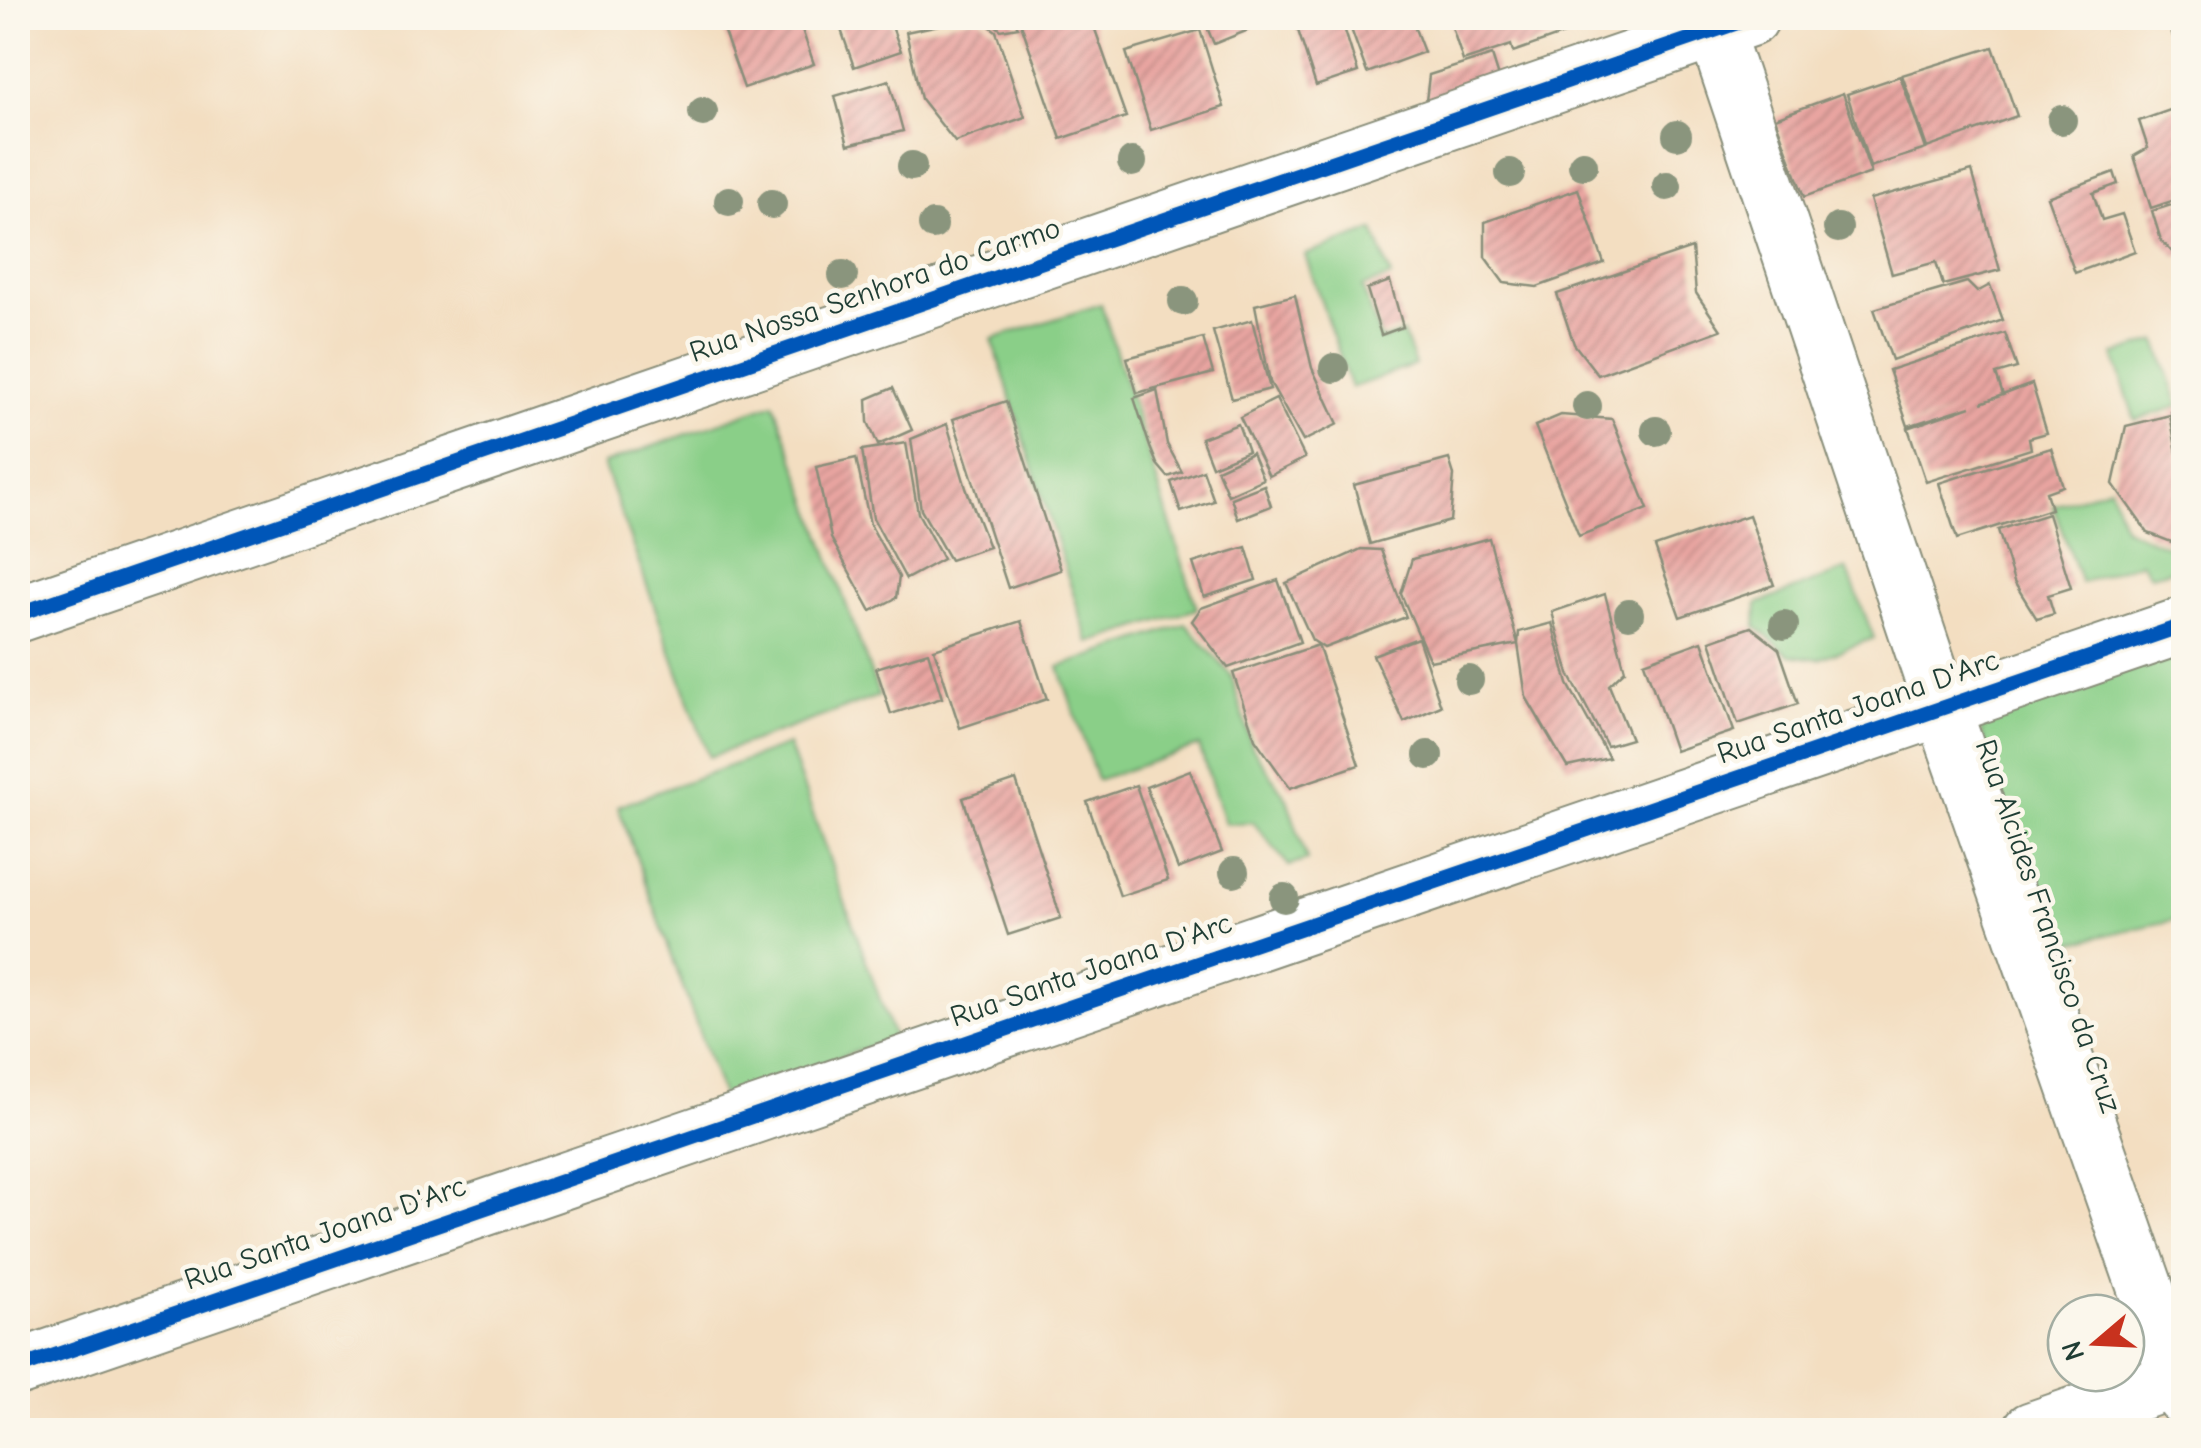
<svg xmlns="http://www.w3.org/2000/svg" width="2201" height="1448" font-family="'Comic Neue',sans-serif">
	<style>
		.green { fill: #8acf88; stroke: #54865e; stroke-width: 2.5 }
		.building { fill: url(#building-hatch) }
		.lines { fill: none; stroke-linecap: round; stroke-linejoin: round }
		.street-casing { stroke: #898e7a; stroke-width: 59 }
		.street { stroke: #fff; stroke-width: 55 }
		.cycleway-casing { stroke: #fbf7ec; stroke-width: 21 }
		.cycleway { stroke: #0057b8; stroke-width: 15 }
		.tree { fill: #8a957d }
		.labels { text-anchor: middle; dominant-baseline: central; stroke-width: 9; stroke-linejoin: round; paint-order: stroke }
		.street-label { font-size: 30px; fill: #1f3d34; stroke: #fbf7ec }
	</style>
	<defs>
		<pattern id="building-hatch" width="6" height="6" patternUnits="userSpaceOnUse" patternTransform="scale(2.5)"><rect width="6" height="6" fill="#e9a5a1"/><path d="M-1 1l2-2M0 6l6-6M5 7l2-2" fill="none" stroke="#bc8884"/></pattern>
	</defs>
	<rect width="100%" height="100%" fill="#fbf7ec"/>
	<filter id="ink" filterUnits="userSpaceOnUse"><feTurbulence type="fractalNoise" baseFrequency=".01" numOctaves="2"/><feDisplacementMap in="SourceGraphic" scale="20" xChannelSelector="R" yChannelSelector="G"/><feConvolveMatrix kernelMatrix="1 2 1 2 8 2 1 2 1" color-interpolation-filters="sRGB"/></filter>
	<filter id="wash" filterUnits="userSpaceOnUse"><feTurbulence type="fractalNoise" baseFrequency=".0048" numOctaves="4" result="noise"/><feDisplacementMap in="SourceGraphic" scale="40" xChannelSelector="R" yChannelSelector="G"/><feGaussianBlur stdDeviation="2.25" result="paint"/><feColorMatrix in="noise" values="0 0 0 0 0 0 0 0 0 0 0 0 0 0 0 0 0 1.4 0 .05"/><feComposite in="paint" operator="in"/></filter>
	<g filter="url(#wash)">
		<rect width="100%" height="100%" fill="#f3dec1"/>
		<!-- green -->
		<g class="green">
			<polygon points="1374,230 1391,277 1362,287 1381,340 1403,333 1415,365 1351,388 1305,255"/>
			<polygon points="1101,304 1197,609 1089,643 992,339"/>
			<polygon points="2157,341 2179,406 2135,420 2114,355"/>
			<polygon points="774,403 879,696 709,757 603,464"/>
			<polygon points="2110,487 2124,528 2174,549 2179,568 2150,575 2141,562 2081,583 2053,506"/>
			<polygon points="1847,569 1874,638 1819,659 1790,655 1756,627 1757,604"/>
			<polygon points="1186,624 1231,675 1252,747 1287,799 1307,860 1289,866 1253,822 1225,824 1199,746 1097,780 1059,667"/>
			<polygon points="2183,645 2183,918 2051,947 1977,719"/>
			<polygon points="788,745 894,1038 723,1099 618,806"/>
		</g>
		<g id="blocks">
			<!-- building -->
			<g class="building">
				<polygon points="719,18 798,18 814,64 744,88"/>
				<polygon points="837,18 889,18 901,51 854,67"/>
				<polygon points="972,18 979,18 996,31 1025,117 955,142 921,99 906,32"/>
				<polygon points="987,18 1013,18 1018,27 1001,30"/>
				<polygon points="1019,18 1091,18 1126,117 1061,139"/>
				<polygon points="1203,18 1246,18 1251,29 1214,44"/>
				<polygon points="1294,18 1341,18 1358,72 1316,86"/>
				<polygon points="1347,18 1411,18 1424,52 1367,73"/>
				<polygon points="1462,18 1561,18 1567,33 1513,52 1511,45 1463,61 1450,21"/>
				<polygon points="2167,18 2184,18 2184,67 2183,68"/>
				<polygon points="1200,30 1224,107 1151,130 1126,52"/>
				<polygon points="1993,47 2017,116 1927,148 1902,75"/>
				<polygon points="1492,55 1499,77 1426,101 1429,75"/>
				<polygon points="1900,76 1926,149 1870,167 1847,94"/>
				<polygon points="889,80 903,131 848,145 835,96"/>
				<polygon points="1843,93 1871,173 1804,197 1775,118"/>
				<polygon points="2184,105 2184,197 2151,208 2134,156 2148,148 2139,121"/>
				<polygon points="1972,171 2000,270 1943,285 1936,262 1892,274 1870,199"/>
				<polygon points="2114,172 2118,184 2093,193 2102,220 2122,214 2135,251 2075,273 2047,197"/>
				<polygon points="1578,189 1604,263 1537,287 1504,283 1485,257 1485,222"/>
				<polygon points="2184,201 2184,255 2177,257 2161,240 2152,211"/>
				<polygon points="1692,248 1696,293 1721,330 1598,375 1574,344 1557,294"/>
				<polygon points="1390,281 1403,327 1381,335 1367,289"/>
				<polygon points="1967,282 1977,292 1990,285 2003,320 1892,360 1874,309"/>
				<polygon points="1295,295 1312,368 1338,424 1303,441 1270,382 1255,305"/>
				<polygon points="1252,320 1270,389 1232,399 1213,331"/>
				<polygon points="2005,333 2017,368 1996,374 2003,395 1981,403 2032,384 2047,433 2029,438 2031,449 1926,482 1908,428 1971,406 1908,426 1889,370"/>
				<polygon points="1203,338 1213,373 1137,393 1127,358"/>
				<polygon points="893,388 912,430 878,445 868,422 867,399"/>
				<polygon points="1157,390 1167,444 1182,472 1168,477 1157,464 1150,447 1134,398"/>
				<polygon points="1276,399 1305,458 1269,476 1240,417"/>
				<polygon points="1006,401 1061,570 1008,588 953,419"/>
				<polygon points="2184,407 2184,455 2182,455 2171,411"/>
				<polygon points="1561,415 1612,419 1648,509 1579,536 1535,426"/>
				<polygon points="2170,415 2180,469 2184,477 2184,547 2148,533 2113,484 2126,426"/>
				<polygon points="947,424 966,488 989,547 950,560 921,510 911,439"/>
				<polygon points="1238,424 1248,451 1212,466 1201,438"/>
				<polygon points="906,443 918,513 943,559 906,579 873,518 862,450"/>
				<polygon points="2051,448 2063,486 2046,492 2051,509 1957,539 1939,483"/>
				<polygon points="1252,453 1263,479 1228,495 1217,469"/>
				<polygon points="856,458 870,524 899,577 896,598 871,611 831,538 816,467"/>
				<polygon points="1449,459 1454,475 1450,521 1370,544 1354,485"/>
				<polygon points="1203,470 1214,501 1181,512 1171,482"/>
				<polygon points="1264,485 1271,506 1238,519 1231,498"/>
				<polygon points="2048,514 2071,588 2048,595 2054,614 2037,619 2014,582 1998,530"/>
				<polygon points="1749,515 1774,585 1680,617 1655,547"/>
				<polygon points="1489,538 1518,644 1519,632 1552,623 1568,684 1609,758 1567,767 1526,697 1518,644 1430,661 1401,594 1412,559"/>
				<polygon points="1246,547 1256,580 1204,597 1193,563"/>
				<polygon points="1361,549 1381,550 1406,617 1324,648 1312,640 1286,583"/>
				<polygon points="1278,580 1300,642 1228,668 1192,621 1201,608"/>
				<polygon points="1605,594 1625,670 1609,685 1631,739 1607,746 1569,674 1552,612"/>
				<polygon points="1021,621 1047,699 960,728 934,649"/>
				<polygon points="1751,627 1779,649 1798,704 1738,724 1710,641"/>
				<polygon points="1418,638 1441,706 1404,722 1373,655"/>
				<polygon points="1702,641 1734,731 1675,751 1644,662"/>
				<polygon points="1318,645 1359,765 1290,788 1255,739 1233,673"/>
				<polygon points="928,652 942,698 891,714 876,668"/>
				<polygon points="1190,770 1222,852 1178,869 1146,787"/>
				<polygon points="1016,780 1061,918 1008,935 963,798"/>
				<polygon points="1136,785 1168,880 1120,896 1087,802"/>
			</g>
		</g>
	</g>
	<g filter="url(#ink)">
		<use href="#blocks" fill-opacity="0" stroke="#898e7a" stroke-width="2.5"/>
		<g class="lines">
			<defs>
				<g id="street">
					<polyline points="1711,18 1942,707 2184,1398"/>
					<polyline points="18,614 1751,18"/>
					<polyline points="18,1368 2184,625"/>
					<polyline points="2031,1430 2184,1377"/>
				</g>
			</defs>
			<!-- street casing -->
			<use href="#street" class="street-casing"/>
			<!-- street -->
			<use href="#street" class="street"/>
			<defs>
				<g id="cycleway">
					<polyline points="18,614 1751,18"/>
					<polyline points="18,1368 2184,625"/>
				</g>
			</defs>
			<!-- cycleway casing -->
			<use href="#cycleway" class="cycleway-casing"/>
			<!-- cycleway -->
			<use href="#cycleway" class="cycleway"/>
		</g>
		<!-- trees -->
		<g class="tree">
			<circle cx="703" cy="112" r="15"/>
			<circle cx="2062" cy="120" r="15"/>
			<circle cx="1677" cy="135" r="15"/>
			<circle cx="1132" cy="162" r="15"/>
			<circle cx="1583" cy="165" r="15"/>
			<circle cx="912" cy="166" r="15"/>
			<circle cx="1510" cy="173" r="15"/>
			<circle cx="1667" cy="186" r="15"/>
			<circle cx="729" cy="201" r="15"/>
			<circle cx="772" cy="204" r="15"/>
			<circle cx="933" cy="225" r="15"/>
			<circle cx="1838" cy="228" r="15"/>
			<circle cx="843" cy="275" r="15"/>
			<circle cx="1183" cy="301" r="15"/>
			<circle cx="1334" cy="368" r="15"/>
			<circle cx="1587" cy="406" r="15"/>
			<circle cx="1656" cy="431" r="15"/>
			<circle cx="1629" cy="614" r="15"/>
			<circle cx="1784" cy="625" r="15"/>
			<circle cx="1469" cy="680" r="15"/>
			<circle cx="1428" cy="755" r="15"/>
			<circle cx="1234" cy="872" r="15"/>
			<circle cx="1284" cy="898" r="15"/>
		</g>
	</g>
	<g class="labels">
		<!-- street labels -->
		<g class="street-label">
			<text transform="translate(875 290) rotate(-19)">Rua Nossa Senhora do Carmo</text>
			<text transform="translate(1858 707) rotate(-19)">Rua Santa Joana D'Arc</text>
			<text transform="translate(2048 926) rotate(71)">Rua Alcides Francisco da Cruz</text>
			<text transform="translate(1091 970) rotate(-19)">Rua Santa Joana D'Arc</text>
			<text transform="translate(325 1233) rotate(-19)">Rua Santa Joana D'Arc</text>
		</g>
	</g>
	<!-- margin -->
	<rect width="2201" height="1448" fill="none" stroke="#fbf7ec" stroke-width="60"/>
	<!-- north arrow -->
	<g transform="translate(2096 1343) rotate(251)"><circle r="48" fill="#fbf7ec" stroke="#a3ada2" stroke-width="2.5"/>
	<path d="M0-8L18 38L0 25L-18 38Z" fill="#c8321e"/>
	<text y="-15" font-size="28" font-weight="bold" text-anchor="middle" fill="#1f3d34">N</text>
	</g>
</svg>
